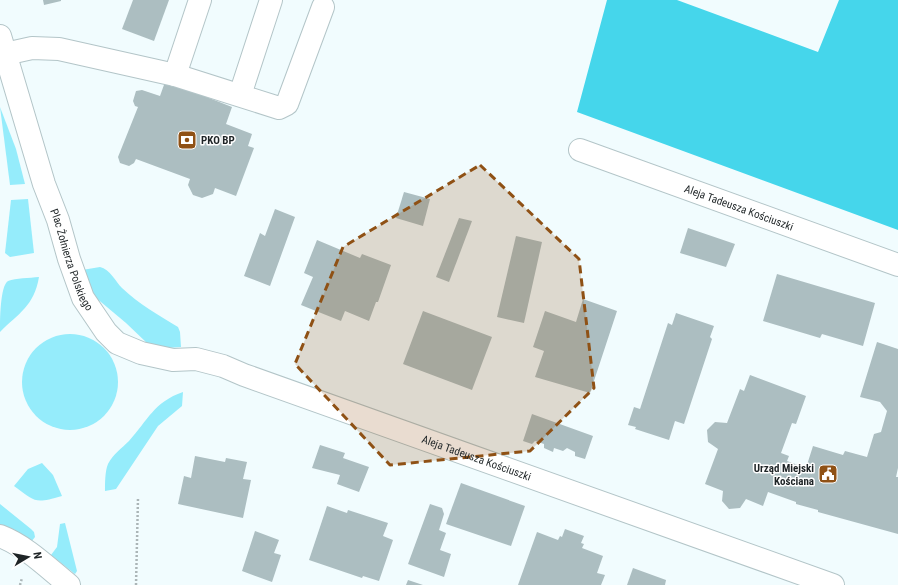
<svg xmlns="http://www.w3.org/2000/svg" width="898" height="585" font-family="'Roboto Condensed',sans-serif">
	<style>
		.green { fill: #95ecfb }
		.forest { fill: #45d6eb }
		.building { fill: #acbec1 }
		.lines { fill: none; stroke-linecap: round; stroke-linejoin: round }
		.minor-casing { stroke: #b3c5c8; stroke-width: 24 }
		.path { stroke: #abb5b7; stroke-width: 2.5; stroke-dasharray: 2 2; stroke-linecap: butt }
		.minor { stroke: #fff; stroke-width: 22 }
		.marked { fill: #8f5115; fill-opacity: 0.2; stroke: #8f5115; stroke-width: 3; stroke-dasharray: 8 5; stroke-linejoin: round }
		.labels { text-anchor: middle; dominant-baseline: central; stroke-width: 3; stroke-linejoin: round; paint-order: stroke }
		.poi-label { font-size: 11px; font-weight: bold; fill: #1e2426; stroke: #fff; text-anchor: start }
		.street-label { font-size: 11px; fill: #1e2426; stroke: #fff }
	</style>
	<rect width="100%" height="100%" fill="#f1fcfe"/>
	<!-- green -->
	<g class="green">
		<polygon points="0,107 16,149 25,184 10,185"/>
		<polygon points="28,199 34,253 10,257 5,253 11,200"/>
		<path d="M100,267C110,269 115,281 122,288C139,304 158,315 178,327L180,332L181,347L167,348L147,343L126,323L95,297L86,281L82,270Z"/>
		<path d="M39,277C34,306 19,313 0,332C0,321 0,286 8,281C16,278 29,278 39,277Z"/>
		<circle cx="70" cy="382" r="48"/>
		<path d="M183,392L182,406L158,426L116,489L105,491C105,483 105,471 108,464C113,454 122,448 129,441C148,420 154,402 183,392Z"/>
		<path d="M42,463L53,475L62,496C34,504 36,502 14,486L28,469Z"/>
		<polygon points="0,504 31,529 34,532 35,537 31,542 15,530 0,524"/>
		<polygon points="65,523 77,571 75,574 51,555 57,547 60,524"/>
	</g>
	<!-- forest -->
	<polygon class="forest" points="607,0 677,0 818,52 839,0 898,0 898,230 577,112"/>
	<!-- building -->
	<g class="building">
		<polygon points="43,0 61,0 61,1 44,5"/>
		<polygon points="133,0 169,0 154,41 122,29"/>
		<polygon points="165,82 195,93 196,90 205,93 204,96 232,107 226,124 252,134 248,146 254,148 236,196 215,188 213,194 202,198 193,195 188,185 190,179 136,159 134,163 129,166 120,163 118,157 138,107 135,106 133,101 136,91 142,90 160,96"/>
		<polygon points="404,192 430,199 423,226 396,218"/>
		<polygon points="275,209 295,217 270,286 244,276 260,233 265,236"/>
		<polygon points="459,218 472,221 449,282 436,277"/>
		<polygon points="688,228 735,244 726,267 680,253"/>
		<polygon points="516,236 542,242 524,323 497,317"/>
		<polygon points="317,240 360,258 362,254 391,265 378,302 376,302 369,321 345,311 341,321 301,305 313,277 304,273"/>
		<polygon points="777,274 875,303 863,346 822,334 820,338 763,321"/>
		<polygon points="583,299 617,311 590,393 535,377 544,351 533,347 545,311 576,322"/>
		<polygon points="423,311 492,337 472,390 403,364"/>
		<polygon points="676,313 714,326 710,337 712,339 684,424 675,421 669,440 635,429 636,427 628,425 634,407 640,409 668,323 672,325"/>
		<polygon points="877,342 898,349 898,468 896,477 898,477 898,534 818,512 818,510 796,504 796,502 768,492 763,506 746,499 740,508 729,509 722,501 723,491 705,484 718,449 708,442 707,430 715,422 727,423 740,389 744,391 750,375 806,396 796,424 792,423 781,453 789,456 787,461 806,468 813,446 843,455 845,451 867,457 874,434 881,432 887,411 880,402 860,397"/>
		<polygon points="532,414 593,436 585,459 575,456 575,452 567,448 563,451 554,448 553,452 544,448 544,444 535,441 532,444 523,441"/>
		<polygon points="320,445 345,453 343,458 369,467 359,492 337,484 340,475 312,468"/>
		<polygon points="195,456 225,462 226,458 247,462 243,479 251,480 243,518 178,504 184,476 191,478"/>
		<polygon points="461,483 525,506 511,546 446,524"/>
		<polygon points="430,504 442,508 444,514 439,530 446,533 440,550 451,554 444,577 408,564"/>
		<polygon points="327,506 347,513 348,510 388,523 383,536 393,540 379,581 363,576 362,578 309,560"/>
		<polygon points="565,529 584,536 581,543 584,544 582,548 603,556 597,573 605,575 601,585 518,585 537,532 558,540 560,536 562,537"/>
		<polygon points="255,531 279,540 274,553 281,555 272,582 242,571"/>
		<polygon points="633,568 666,580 665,585 627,585"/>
		<polygon points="408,580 423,585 406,585"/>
	</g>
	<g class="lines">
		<defs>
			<g id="minor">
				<path id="s1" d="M0,36L44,184L58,220L69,259L83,298L106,332L117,343L141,353L173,360L196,359L223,366L244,375L833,585"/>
				<polyline points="5,54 32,48 59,49 175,75 279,108 287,104 323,7"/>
				<polyline points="175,75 200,0"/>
				<polyline points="240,95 271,0"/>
				<path id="s2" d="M580,150L898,265"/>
				<path d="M0,536C26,546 48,568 69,585"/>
			</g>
		</defs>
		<!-- minor casing -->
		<use href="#minor" class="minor-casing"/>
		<!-- path -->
		<g class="path">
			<polyline points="20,585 22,578"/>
			<polyline points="136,585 138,498"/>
		</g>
		<!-- minor -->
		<use href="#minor" class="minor"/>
	</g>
	<!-- marked area -->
	<path class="marked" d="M480,165L579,259L594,388L530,451L390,465L295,364L343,247Z"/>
	<!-- icons -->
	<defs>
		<symbol id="bank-square" viewBox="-11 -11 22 22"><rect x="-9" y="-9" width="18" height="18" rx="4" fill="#8f5115" stroke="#fff"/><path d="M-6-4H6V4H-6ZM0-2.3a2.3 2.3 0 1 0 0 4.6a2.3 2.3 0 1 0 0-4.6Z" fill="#fff"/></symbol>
		<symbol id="civic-square" viewBox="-11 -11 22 22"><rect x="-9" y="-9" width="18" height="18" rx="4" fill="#8f5115" stroke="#fff"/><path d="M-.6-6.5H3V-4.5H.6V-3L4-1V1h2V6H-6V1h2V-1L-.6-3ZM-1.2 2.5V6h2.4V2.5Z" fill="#fff"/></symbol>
	</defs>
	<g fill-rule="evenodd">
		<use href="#bank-square" x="176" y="129" width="22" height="22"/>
		<use href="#civic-square" x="817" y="463" width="22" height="22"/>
	</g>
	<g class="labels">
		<!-- poi labels -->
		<g class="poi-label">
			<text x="201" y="140">PKO BP</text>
			<text x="814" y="468" text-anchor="end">Urząd Miejski<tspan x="814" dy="13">Kościana</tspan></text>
		</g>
		<!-- street labels -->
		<g class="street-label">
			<text stroke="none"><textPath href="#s2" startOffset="169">Aleja Tadeusza Kościuszki</textPath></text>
			<text stroke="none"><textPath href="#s1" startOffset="235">Plac Żołnierza Polskiego</textPath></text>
			<text stroke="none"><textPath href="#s1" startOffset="711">Aleja Tadeusza Kościuszki</textPath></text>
		</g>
	</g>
	<!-- north arrow -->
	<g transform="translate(28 557) rotate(80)" stroke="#ffffff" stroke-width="3" paint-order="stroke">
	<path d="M0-3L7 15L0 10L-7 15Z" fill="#1e2426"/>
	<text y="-6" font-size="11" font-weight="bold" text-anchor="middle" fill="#1e2426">N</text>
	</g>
</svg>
